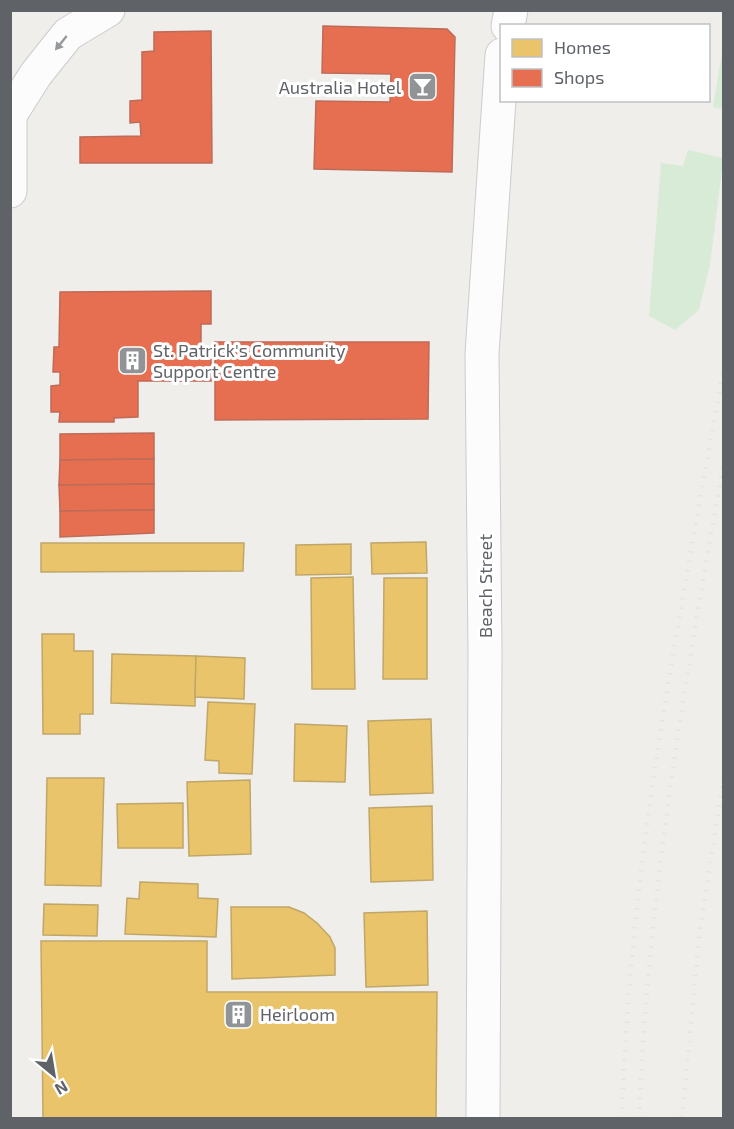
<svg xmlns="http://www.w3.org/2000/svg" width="734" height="1129" font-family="'Exo 2',sans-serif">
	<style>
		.green { fill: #d8ebd6 }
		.homes { fill: #e9c46a; stroke: #c0a769; stroke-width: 1.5 }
		.shops { fill: #e76f51; stroke: #be6b58; stroke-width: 1.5 }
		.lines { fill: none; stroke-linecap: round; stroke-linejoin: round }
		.minor-casing { stroke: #cbcccc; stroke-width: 35 }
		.minor { stroke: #fdfcfc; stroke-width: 33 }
		.rail { stroke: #e4e4e4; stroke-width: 4.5; stroke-dasharray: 1.5 8; stroke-linecap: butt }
		.oneway { fill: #96999c }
		.labels { text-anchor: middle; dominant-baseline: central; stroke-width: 6; stroke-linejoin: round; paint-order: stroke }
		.poi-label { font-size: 18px; fill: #5f6368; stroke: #fff; text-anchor: start }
		.street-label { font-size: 18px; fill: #5f6368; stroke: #fff }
	</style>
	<rect width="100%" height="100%" fill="#efeeea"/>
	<!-- green -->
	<g class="green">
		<polygon points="723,47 724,109 723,109 713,107"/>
		<polygon points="688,150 723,158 723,161 710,264 699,310 675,330 649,316 661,163 683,166"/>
	</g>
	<!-- homes -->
	<g class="homes">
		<polygon points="426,542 427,573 372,574 371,543"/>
		<polygon points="41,543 244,543 243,571 41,572"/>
		<polygon points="351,544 351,574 296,575 296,545"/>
		<polygon points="353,577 355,689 312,689 311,578"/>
		<polygon points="384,578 427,578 427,679 383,679"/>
		<polygon points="42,634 74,634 74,651 93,651 93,714 80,714 80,734 43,734"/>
		<polygon points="112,654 196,656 195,706 111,703"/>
		<polygon points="196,656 245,658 244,699 195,697"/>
		<polygon points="208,702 255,704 252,774 219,773 219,761 205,760"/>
		<polygon points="431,719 433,793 370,795 368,721"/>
		<polygon points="295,724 347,726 345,782 294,781"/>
		<polygon points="47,778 104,778 101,886 45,885"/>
		<polygon points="250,780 251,854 189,856 187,782"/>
		<polygon points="183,803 183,848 118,848 117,804"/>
		<polygon points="432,806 433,880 371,882 369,808"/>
		<polygon points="140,882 198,884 198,898 218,899 216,937 125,934 127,898 139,899"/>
		<polygon points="44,904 98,905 97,936 43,935"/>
		<polygon points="231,907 289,907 304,913 317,923 330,937 335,948 335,975 232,979"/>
		<polygon points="427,911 428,985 366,987 364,913"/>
		<polygon points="41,941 207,941 207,992 437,992 436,1118 43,1118"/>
	</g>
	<!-- shops -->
	<g class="shops">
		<polygon points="323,26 447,29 455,37 452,172 314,169 316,101 390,102 391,74 322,73"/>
		<polygon points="211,31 212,163 80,163 80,137 141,136 140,122 130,123 130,101 142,100 142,52 154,51 154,32"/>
		<polygon points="211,291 211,324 201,324 201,348 211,348 211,381 138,381 138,417 114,418 114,422 59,422 60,412 51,412 51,386 60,385 60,372 53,372 54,347 59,347 60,292"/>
		<polygon points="215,342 429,342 428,419 215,420"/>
		<polygon points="154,433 154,459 60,460 60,434"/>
		<polygon points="154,459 154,484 59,485 60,460"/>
		<polygon points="154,484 154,510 60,511 59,485"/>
		<polygon points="154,510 154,533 60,537 60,511"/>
	</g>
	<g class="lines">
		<defs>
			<g id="minor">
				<polyline points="508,26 511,10"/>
				<polyline points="10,101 10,191"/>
				<polyline points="12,112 36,74 68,34 108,10"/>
				<polyline points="483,1118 485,652 482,354 502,55"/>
			</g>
		</defs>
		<!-- minor casing -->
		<use href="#minor" class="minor-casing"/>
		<!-- minor -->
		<use href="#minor" class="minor"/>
		<!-- rail -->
		<g class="rail">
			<path d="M622,1118C629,865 680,616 724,366"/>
			<path d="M639,1118C648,896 685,680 724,461"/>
			<polyline points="682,1118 699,937 724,775"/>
		</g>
	</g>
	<!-- one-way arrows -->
	<defs><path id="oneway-solid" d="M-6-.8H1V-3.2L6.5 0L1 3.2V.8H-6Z" transform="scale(1.5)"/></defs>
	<use class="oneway" href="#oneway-solid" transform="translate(61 43) rotate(129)"/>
	<!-- icons -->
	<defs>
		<symbol id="bar-square" viewBox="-11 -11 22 22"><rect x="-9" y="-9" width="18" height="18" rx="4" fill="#919496" stroke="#fff"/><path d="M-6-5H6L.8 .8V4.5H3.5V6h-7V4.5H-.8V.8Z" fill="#fff"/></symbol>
		<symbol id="building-square" viewBox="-11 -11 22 22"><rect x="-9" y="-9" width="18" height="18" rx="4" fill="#919496" stroke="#fff"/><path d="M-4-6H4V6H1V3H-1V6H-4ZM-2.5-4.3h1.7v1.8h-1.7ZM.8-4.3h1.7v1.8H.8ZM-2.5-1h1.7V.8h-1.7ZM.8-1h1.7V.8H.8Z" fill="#fff"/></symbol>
	</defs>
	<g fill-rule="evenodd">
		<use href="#bar-square" x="406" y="70" width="33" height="33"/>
		<use href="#building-square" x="116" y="344" width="33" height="33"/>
		<use href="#building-square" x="222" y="998" width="33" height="33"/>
	</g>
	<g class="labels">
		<!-- poi labels -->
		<g class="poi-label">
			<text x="401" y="87" text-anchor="end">Australia Hotel</text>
			<text x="153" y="350">St. Patrick's Community<tspan x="153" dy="21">Support Centre</tspan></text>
			<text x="260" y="1014">Heirloom</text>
		</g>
		<!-- street labels -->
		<g class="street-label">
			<text transform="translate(485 586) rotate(-90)">Beach Street</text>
		</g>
	</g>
	<!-- border -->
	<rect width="734" height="1129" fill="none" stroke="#5f6368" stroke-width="24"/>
	<!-- legend -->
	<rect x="500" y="24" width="210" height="78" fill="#ffffff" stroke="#bfc1c3" stroke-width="1.5"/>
	<rect x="512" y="39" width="30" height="18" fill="#e9c46a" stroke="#bfc1c3" stroke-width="1.5"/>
	<text x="554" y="54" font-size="18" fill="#5f6368">Homes</text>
	<rect x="512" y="69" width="30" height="18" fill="#e76f51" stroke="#bfc1c3" stroke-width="1.5"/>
	<text x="554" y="84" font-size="18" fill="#5f6368">Shops</text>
	<!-- north arrow -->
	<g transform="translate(54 1075) rotate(150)" stroke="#ffffff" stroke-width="4.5" paint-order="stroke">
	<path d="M0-4.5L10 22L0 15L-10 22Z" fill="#5f6368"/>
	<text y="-9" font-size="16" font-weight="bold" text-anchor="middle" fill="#5f6368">N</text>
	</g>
</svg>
